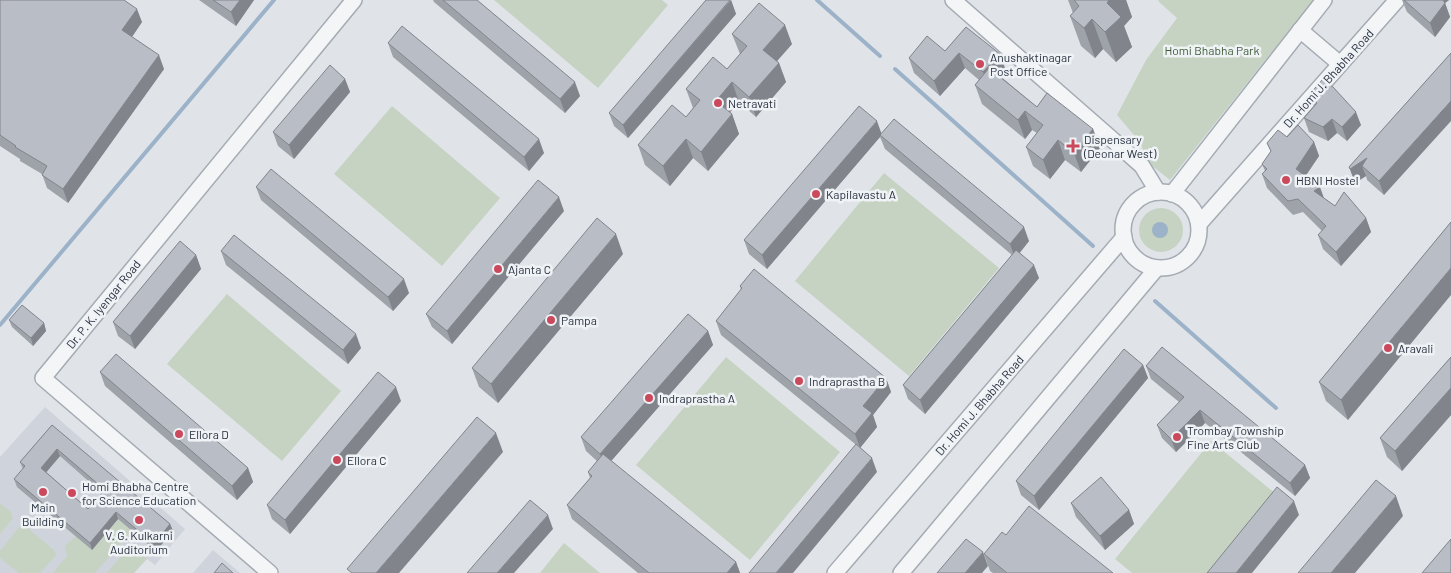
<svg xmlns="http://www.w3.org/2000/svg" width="1451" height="573" font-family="Barlow,sans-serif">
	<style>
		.built { fill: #cfd3db }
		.green { fill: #c6d3c2 }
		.water { fill: #9cb2c8 }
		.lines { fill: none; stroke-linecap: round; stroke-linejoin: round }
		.stream { stroke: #9cb2c8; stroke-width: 4 }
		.minor-casing { stroke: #a5abb3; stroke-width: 18 }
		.minor { stroke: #f3f5f7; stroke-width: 15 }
		.wall { fill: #9ea3aa; fill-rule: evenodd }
		.shaded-wall { fill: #81848b }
		.building { fill: #b8bdc6; stroke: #81848b; fill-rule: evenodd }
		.poi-dot { fill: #cb495c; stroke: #f0f3f6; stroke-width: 2 }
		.labels { text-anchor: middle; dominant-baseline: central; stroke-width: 5; stroke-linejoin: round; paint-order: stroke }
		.park-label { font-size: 12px; fill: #3e5b37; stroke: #f0f3f6 }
		.poi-label { font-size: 12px; fill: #293240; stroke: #f0f3f6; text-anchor: start }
		.street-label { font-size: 12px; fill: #293240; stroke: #f0f3f6 }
	</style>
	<rect width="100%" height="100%" fill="#e0e4e9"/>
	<!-- built -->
	<g class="built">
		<polygon points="45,407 185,529 155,565 147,559 134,573 0,573 0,457"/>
		<polygon points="213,550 240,573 193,573"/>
	</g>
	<!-- green -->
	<g class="green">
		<polygon points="494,0 662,0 668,5 598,88"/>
		<polygon points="1159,0 1313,0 1170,180 1150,164 1139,141 1117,115 1146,60 1177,18 1158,1"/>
		<polygon points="392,106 500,198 442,266 334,174"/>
		<polygon points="884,173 999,268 909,376 795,281"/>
		<circle cx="1161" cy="230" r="22"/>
		<polygon points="227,294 341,391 282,461 167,364"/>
		<polygon points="726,357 840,452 750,560 636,465"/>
		<polygon points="1211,441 1276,494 1211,573 1132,573 1115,559"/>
		<polygon points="0,503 11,512 13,518 0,534"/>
		<polygon points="118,519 132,530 95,573 53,573 67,556 65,546 76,536 92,550"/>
		<polygon points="24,525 54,550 56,555 40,573 19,573 0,558 0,551 20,526"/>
		<polygon points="564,543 600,573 540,573"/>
		<polygon points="132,547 147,558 134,573 107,573 128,548"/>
	</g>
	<!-- water -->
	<circle class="water" cx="1160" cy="230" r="8"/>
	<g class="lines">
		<!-- stream -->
		<g class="stream">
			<polyline points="817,0 880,56"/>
			<polyline points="895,69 1093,246"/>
			<polyline points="1155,301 1276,408"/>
			<polyline points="0,325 274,0"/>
		</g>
		<defs>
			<g id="minor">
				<polyline points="953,0 1114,141 1142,166 1158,192"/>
				<polyline points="1300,30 1340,64"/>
				<circle cx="1161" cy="230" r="38"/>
				<polyline points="1172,194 1324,0"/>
				<polyline points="1199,224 1397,0"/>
				<polyline points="270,573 43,378 354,0"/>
				<polyline points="835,573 1124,237"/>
				<polyline points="901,573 1156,269"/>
			</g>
		</defs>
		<!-- minor casing -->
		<use href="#minor" class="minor-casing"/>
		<!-- minor -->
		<use href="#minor" class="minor"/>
	</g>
	<!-- wall -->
	<g class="wall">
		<polygon points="0,0 142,22 132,37 164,69 68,203 47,188 42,174 20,161 20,159 0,146"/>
		<polygon points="199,0 254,0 236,26"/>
		<polygon points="433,0 477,0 580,96 565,113 434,2"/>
		<polygon points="731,0 736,14 628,138 614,126 609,113"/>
		<polygon points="1068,0 1126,0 1132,17 1124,26 1132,47 1116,62 1103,49 1095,58 1081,46 1070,16 1073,13"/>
		<polygon points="1402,0 1449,0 1445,3 1450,17 1435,37 1407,12"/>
		<polygon points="966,27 1005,68 999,75 1037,107 1093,129 1100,148 1081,172 1065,160 1050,179 1033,166 1026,147 1037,133 1032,130 1025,139 982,104 975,85 979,80 965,68 940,96 914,73 909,58 945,51"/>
		<polygon points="732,34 792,44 777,61 779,63 786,82 756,117 739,102 730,112 732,114 739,134 708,171 693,158 670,186 645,165 638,145 686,117 693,108 686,89 727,69 740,54"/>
		<polygon points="388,43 544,153 529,171 393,57"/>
		<polygon points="1451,53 1384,195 1367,180 1366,176 1355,183 1354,180 1349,167"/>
		<polygon points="345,79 350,92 294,159 278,146 273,132"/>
		<polygon points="1309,95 1361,125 1347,141 1337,133 1328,141 1309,132 1304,118 1314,107"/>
		<polygon points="882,133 1029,241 1020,253 1039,278 925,414 908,399 903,385 1012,255 885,149 880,137 767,269 749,254 744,240"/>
		<polygon points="1287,137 1314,142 1319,156 1305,176 1324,198 1335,206 1366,218 1371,232 1341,266 1323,249 1318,235 1322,231 1303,212 1293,215 1267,188 1262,174 1265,171 1262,164 1271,152 1267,143"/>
		<polygon points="256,187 409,293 393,311 261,200"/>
		<polygon points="564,211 452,344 432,327 426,314"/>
		<polygon points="1451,222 1348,420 1326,401 1319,382"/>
		<polygon points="221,251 361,348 348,364 226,265"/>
		<polygon points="623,254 498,403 479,387 472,368"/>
		<polygon points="196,255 201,269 135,349 118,336 113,322"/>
		<polygon points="740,286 886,378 891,392 873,415 877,427 860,448 721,335 716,321 741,290"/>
		<polygon points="9,320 44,323 46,331 33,346 12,327"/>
		<polygon points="708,331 713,345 611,461 736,562 740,573 638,573 572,519 567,505 590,478 588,472 597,461 586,451 581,437"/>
		<polygon points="1451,357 1451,415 1402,471 1387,457 1380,438"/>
		<polygon points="1143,365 1148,378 1039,510 1021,495 1016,481"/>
		<polygon points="1146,366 1305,465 1310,478 1295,496 1205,423 1176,452 1162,438 1157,425 1179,402 1151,379"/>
		<polygon points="100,372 248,468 253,482 237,500 105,386"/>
		<polygon points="401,401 290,534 272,519 267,505"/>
		<path d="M52,425L170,524L173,531L156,551L118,519L92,550L17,487L14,479L23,469L20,462ZM60,456L102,493L88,509L46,472Z"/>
		<polygon points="1071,503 1129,510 1134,524 1105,550 1076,517"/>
		<polygon points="984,554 1113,573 993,573 990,571"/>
	</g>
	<!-- shaded-wall -->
	<g class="shaded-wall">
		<polygon points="240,0 254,0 236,26 231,12"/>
		<polygon points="731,0 736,14 628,138 623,125"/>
		<polygon points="1109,0 1126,0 1132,17 1124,26 1132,47 1116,62 1105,32 1107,3"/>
		<polygon points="1441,0 1449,0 1445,3 1450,17 1435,37 1430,23"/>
		<polygon points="137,9 142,22 127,44 122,30"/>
		<polygon points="1092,19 1103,49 1095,58 1084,28"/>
		<polygon points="785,25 792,44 770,69 763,50"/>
		<polygon points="959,53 965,68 940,96 934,81"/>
		<polygon points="1000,54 1005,68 988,87 983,72"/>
		<polygon points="159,55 164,69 68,203 63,189"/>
		<polygon points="779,63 786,82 756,117 749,97"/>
		<polygon points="345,79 350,92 294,159 289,145"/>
		<polygon points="575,82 580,96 565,113 560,99"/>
		<polygon points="732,82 739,102 723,120 716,101"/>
		<polygon points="1451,101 1451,121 1384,195 1379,181"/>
		<polygon points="1025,111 1032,130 1025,139 1018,120"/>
		<polygon points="1356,112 1361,125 1347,141 1342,127"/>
		<polygon points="732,114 739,134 708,171 701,152"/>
		<polygon points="1332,119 1337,133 1328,141 1323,127"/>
		<polygon points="877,121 882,135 880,135 880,137 767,269 762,255"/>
		<polygon points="1093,129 1100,148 1081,172 1074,153"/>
		<polygon points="539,139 544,153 529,171 524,157"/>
		<polygon points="686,139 693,158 670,186 663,166"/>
		<polygon points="1058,140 1065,160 1050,179 1043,160"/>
		<polygon points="1314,142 1319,156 1301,183 1296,169"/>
		<polygon points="1367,158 1362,166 1366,176 1355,183 1350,169"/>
		<polygon points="1320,187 1325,201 1314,191"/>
		<polygon points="559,197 564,211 452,344 447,331"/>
		<polygon points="1366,218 1371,232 1341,266 1336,252"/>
		<polygon points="1024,227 1029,241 1015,258 1010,244"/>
		<polygon points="616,234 623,254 498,403 491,384"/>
		<polygon points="196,255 201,269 135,349 130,336"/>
		<polygon points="1034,265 1039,278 925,414 920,400"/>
		<polygon points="1451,268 1451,295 1348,420 1341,400"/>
		<polygon points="404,279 409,293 393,311 388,297"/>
		<polygon points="44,323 46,331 33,346 31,338"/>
		<polygon points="708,331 713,345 605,468 600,454"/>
		<polygon points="356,334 361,348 348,364 343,350"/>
		<polygon points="1143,365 1148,378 1039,510 1034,496"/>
		<polygon points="886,378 891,392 873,415 877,427 860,448 855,434 863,406"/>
		<polygon points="396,387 401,401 290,534 285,520"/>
		<polygon points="1451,388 1451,415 1402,471 1395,451"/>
		<polygon points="1200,410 1205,423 1176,452 1171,439"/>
		<polygon points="496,433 503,452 399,573 376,573"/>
		<polygon points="57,449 60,456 44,475 41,468"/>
		<polygon points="872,458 877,472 793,573 776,573"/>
		<polygon points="1305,465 1310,478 1295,496 1290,483"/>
		<polygon points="248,468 253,482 237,500 232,486"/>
		<polygon points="1396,496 1403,516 1355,573 1331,573"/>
		<polygon points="1294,501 1299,515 1252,573 1236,573"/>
		<polygon points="1129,510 1134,524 1105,550 1100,536"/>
		<polygon points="116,512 118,519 92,550 90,543"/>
		<polygon points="548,515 553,529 514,573 497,573"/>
		<polygon points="170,524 173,531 156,551 154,544"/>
		<polygon points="983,552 988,566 982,573 965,573"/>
		<polygon points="736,562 740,573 727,573"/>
	</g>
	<!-- building -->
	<g class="building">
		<polygon points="0,0 124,0 137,9 122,30 159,55 63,189 42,175 47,166 15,147 16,146 0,135"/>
		<polygon points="213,0 240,0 231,12"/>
		<polygon points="443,0 477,0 575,82 560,99"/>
		<polygon points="706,0 730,0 623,125 609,113"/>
		<polygon points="1074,0 1109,0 1107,3 1121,17 1105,32 1092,19 1084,28 1070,16 1079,6"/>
		<polygon points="1404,0 1443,0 1445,3 1430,23"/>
		<polygon points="759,3 785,25 763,50 779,63 749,97 732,82 716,101 732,114 701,152 686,139 663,166 638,145 672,105 686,117 700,100 686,89 713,57 727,69 747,46 732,34"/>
		<polygon points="402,26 539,139 524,157 388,43"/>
		<polygon points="966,27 1000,54 983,72 959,53 934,81 909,58 927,36 945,51"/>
		<polygon points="1451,53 1451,101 1379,181 1362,166 1367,158 1350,169 1349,167"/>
		<polygon points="330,65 345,79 289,145 273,132"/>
		<polygon points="989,68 1037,107 1047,93 1093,129 1074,153 1058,140 1043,160 1026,147 1043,125 1025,111 1018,120 975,85"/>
		<polygon points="1322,80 1333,87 1356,112 1342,127 1332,119 1323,127 1304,118 1317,103 1309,95"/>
		<polygon points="859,106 877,121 762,255 744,240"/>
		<polygon points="894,119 1024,227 1010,244 880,135"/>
		<polygon points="1298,125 1314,142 1296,169 1320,187 1314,191 1335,206 1344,192 1366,218 1336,252 1318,235 1326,226 1298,199 1288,201 1262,174 1267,169 1262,164 1271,151 1267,143 1278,130 1287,137"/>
		<polygon points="271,169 404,279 388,297 256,187"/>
		<polygon points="538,180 559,197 447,331 426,314"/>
		<polygon points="597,218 616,234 491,384 472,368"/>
		<polygon points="1451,222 1451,268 1341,400 1319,382"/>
		<polygon points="234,235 356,334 343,350 221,251"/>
		<polygon points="180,241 196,255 130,336 113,322"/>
		<polygon points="1016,250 1034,265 920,400 903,385"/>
		<polygon points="754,269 886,378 863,406 872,413 855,434 716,321 742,288 740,286"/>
		<polygon points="22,305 44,323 31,338 9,320"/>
		<polygon points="688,314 708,331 600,454 581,437"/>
		<polygon points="1162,347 1305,465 1290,483 1200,410 1171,439 1157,425 1184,397 1146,366"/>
		<polygon points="1124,349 1143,365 1034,496 1016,481"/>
		<polygon points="116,354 248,468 232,486 100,372"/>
		<polygon points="1451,357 1451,388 1395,451 1380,438"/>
		<polygon points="378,372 396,387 285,520 267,505"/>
		<polygon points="477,417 496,433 376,573 352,573 347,569"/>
		<path d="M52,425L170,524L154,544L116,512L90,543L14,479L25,466L20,462ZM57,449L105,490L88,509L41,468Z"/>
		<polygon points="856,444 872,458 776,573 749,573"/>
		<polygon points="603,454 736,562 727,573 649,573 567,505 592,476 588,472"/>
		<polygon points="1101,477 1129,510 1100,536 1071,503"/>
		<polygon points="1376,480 1396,496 1331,573 1298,573"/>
		<polygon points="1277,487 1294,501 1236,573 1207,573"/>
		<polygon points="530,500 548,515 497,573 467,573"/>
		<polygon points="1029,506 1113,573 1007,573 984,554 1002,532 1006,535"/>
		<polygon points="966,539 983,552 965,573 937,573"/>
		<polygon points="1451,539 1451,573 1422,573"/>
		<polygon points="222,563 233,573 214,573"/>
	</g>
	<!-- markers -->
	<g class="poi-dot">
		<circle cx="980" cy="64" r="5"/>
		<circle cx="718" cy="103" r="5"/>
		<path d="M1070.5 138.5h5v5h5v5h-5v5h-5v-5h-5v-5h5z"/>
		<circle cx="1286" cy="180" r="5"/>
		<circle cx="816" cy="194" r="5"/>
		<circle cx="498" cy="269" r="5"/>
		<circle cx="551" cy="320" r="5"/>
		<circle cx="1388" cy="348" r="5"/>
		<circle cx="799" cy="381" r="5"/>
		<circle cx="649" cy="398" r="5"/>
		<circle cx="179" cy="434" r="5"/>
		<circle cx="1177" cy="437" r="5"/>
		<circle cx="337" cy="460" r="5"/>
		<circle cx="43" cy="492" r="5"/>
		<circle cx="72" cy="493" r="5"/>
		<circle cx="139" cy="520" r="5"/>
	</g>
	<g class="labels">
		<!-- park labels -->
		<g class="park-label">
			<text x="1212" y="50">Homi Bhabha Park</text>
		</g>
		<!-- poi labels -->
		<g class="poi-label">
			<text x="990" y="57">Anushaktinagar<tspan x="990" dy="14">Post Office</tspan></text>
			<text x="728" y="103">Netravati</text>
			<text x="1084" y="139">Dispensary<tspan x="1084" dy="14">(Deonar West)</tspan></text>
			<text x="1296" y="180">HBNI Hostel</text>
			<text x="826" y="194">Kapilavastu A</text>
			<text x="508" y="269">Ajanta C</text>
			<text x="561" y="320">Pampa</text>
			<text x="1398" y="348">Aravali</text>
			<text x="809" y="381">Indraprastha B</text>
			<text x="659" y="398">Indraprastha A</text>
			<text x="1187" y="430">Trombay Township<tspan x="1187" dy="14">Fine Arts Club</tspan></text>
			<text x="189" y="434">Ellora D</text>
			<text x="347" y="460">Ellora C</text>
			<text x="82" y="486">Homi Bhabha Centre<tspan x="82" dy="14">for Science Education</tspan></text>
			<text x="43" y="507" text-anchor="middle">Main<tspan x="43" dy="14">Building</tspan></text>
			<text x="139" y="535" text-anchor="middle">V. G. Kulkarni<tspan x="139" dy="14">Auditorium</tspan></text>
		</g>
		<!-- street labels -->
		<g class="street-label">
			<text transform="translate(1328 78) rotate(-48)">Dr. Homi J. Bhabha Road</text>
			<text transform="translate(103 304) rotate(-51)">Dr. P. K. Iyengar Road</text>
			<text transform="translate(979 405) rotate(-49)">Dr. Homi J. Bhabha Road</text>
		</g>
	</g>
</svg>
